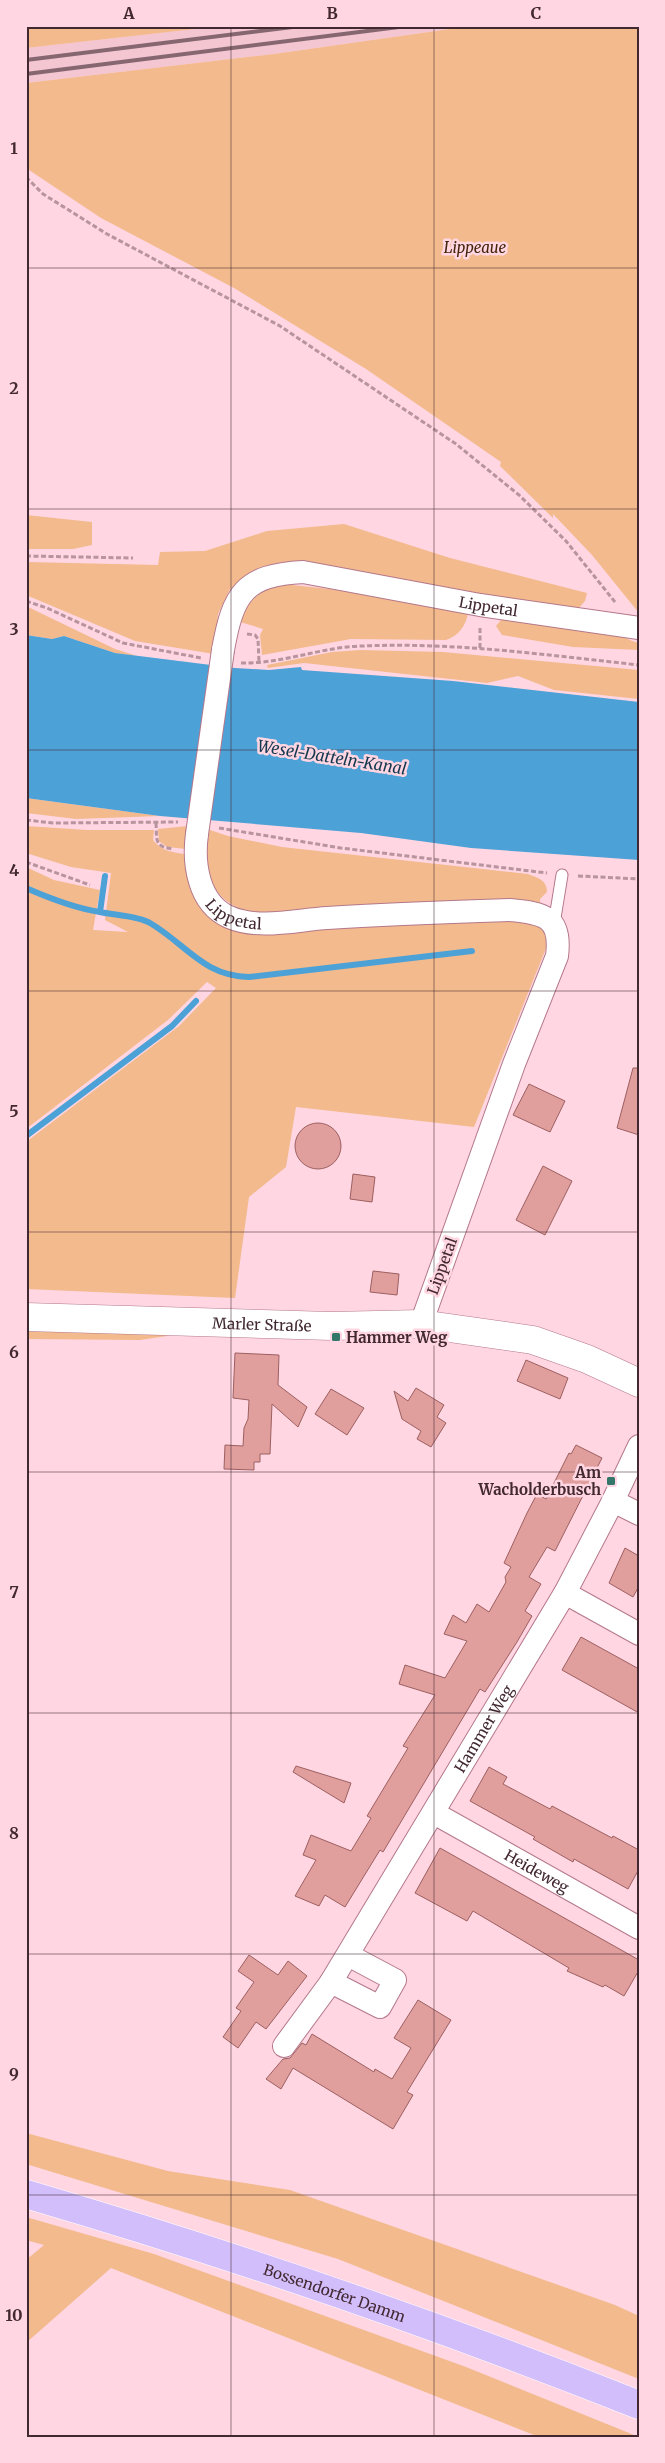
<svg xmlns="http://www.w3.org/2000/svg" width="665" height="2463" font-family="Merriweather,serif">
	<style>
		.built { fill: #f3c6d2 }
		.green { fill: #f3ba8d }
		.water { fill: #4ca1d7 }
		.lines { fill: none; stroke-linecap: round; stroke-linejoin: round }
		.stream { stroke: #4ca1d7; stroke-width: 6 }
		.building { fill: #e09e9d; stroke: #9d6061 }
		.service-casing { stroke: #b4788b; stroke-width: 13 }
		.minor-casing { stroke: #b4788b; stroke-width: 24 }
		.secondary-casing { stroke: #b4788b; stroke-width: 29 }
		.trunk-casing { stroke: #fff; stroke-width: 29 }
		.path { stroke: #b7949e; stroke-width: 3; stroke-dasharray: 5 2.5; stroke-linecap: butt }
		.service { stroke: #fff; stroke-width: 11 }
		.minor { stroke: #fff; stroke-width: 22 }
		.secondary { stroke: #fff; stroke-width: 28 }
		.trunk { stroke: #d3befc; stroke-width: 28 }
		.rail { stroke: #866770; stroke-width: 4 }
		.minor-bridge-casing { stroke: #b4788b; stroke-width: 24; stroke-linecap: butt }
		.minor-bridge { stroke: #fff; stroke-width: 22 }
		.grid { fill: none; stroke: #422830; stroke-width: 1; stroke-opacity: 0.55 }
		.poi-dot { fill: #33776b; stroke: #ffd6e2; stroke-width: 2 }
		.labels { text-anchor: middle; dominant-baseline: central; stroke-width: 5; stroke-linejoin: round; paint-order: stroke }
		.park-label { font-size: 15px; font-style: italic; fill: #41240a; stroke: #ffd6e2 }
		.street-label { font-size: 15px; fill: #422830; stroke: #ffd6e2 }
		.poi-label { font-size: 15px; font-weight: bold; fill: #422830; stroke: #ffd6e2; text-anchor: start }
		.water-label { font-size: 16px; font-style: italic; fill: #13384f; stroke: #ffd6e2 }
		.neatline { fill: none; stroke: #422830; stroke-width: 2 }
		.grid-label { font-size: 16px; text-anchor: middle; font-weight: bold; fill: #422830 }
	</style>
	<rect width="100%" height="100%" fill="#ffd6e2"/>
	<!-- built -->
	<polygon class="built" points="222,26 471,26 274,54 26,83 26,48"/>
	<!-- green -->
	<g class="green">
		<polygon points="26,26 222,26 26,48"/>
		<polygon points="471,26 639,26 639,613 592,555 553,514 553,518 500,466 501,462 366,369 234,288 101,218 26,168 26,83 274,54"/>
		<polygon points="26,515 92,522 92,545 73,549 26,549"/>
		<polygon points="344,524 450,558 587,593 585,601 578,609 564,609 317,565 282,562 261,567 230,589 218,614 214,654 135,641 26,595 26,562 158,565 160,552 205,551 267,531"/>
		<path d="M282,584L330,589L468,613C466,626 458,636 446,640L351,639L262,655L260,635L263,629L237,621C251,601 257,590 282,584Z"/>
		<polygon points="26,606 115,649 137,656 115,653 64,636 52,639 26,635"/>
		<path d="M501,620C538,620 578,625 614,633C623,635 629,641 639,643V650L573,647L502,635L496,626Z"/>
		<polygon points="360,650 443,652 639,670 639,699 554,690 518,676 487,683 304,663 268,668 267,665 332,652"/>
		<polygon points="26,798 160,816 76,819 26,813"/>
		<path d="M26,826L87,830H154L153,840C162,851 171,852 184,854L191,889L252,933L529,918L551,936L474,1127L296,1107L286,1167L249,1197L235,1298L26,1289V1142L179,1026L216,988L207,982L168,1020L26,1129V867L54,880L100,890L93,930L128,932L105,920L111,873L71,867L26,853Z"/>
		<polygon points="188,826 186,849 167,847 159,841 158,829"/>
		<path d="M207,829L228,836L282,847L528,874C538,878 547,880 547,892L540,899V907L257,913C230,909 211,893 205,865C203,854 206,840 207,829Z"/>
		<polygon points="26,1328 168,1334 167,1336 140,1340 26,1339"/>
		<polygon points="26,2133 168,2171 290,2190 615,2305 639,2316 639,2379 338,2259 26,2164"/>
		<polygon points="26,2217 154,2254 466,2367 639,2437 539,2437 111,2268 26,2343 26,2260 44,2245 26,2240"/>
	</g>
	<!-- water -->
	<polygon class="water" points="26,635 52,639 64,636 115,653 235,668 269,670 301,667 302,670 453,681 639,702 639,860 471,848 361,833 160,816 26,798"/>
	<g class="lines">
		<!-- stream -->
		<g class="stream">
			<path d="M105,876L100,912C113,915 139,916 150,923C186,944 203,976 249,977L472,951"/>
			<path d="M26,888C51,899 74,908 100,912"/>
			<polyline points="26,1136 172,1026 196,1001"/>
		</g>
	</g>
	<!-- building -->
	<g class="building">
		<polygon points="633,1068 639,1068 639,1135 617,1128"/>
		<polygon points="529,1084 565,1101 550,1132 513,1115"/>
		<circle cx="318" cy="1146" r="23"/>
		<polygon points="543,1166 572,1181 545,1235 516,1220"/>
		<polygon points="353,1174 375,1177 372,1202 350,1199"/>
		<polygon points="373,1271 399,1274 397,1295 370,1292"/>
		<polygon points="235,1353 279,1355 278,1385 307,1407 298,1427 272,1404 270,1454 260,1454 260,1462 254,1462 254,1470 224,1469 225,1445 243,1446 244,1428 248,1419 249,1400 233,1398"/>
		<polygon points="526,1360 568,1378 560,1399 517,1381"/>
		<polygon points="416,1388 444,1405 437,1417 446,1423 431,1447 417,1439 421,1431 402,1419 394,1391 408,1401"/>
		<polygon points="331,1389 364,1408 347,1435 315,1414"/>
		<polygon points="576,1445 602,1458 555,1551 547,1547 529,1577 541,1584 525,1611 532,1616 517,1642 485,1692 480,1689 383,1852 380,1850 345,1907 325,1895 319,1906 295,1896 316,1860 303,1855 311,1835 351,1851 371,1818 367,1816 408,1748 403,1746 435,1695 399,1684 405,1665 445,1678 467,1641 444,1634 453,1615 466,1623 477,1604 489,1612 506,1582 505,1577 511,1567 504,1563 527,1513 537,1494 546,1499 569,1453 571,1454"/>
		<polygon points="625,1548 639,1556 639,1586 633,1597 609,1583"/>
		<polygon points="581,1637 639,1669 639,1713 562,1670"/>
		<polygon points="296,1766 351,1783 344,1803 293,1772"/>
		<polygon points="489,1767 507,1777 503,1784 550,1809 552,1806 612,1838 613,1836 639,1850 639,1869 628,1889 574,1859 573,1862 533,1839 535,1837 470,1801"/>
		<polygon points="440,1848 639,1960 639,1970 624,1996 605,1985 603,1987 567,1971 569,1968 473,1911 467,1921 415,1893"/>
		<polygon points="249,1955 278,1975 288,1961 307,1976 266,2029 256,2022 238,2048 223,2037 241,2011 236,2008 254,1982 238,1971"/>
		<polygon points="418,2000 451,2020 407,2092 413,2095 393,2129 293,2068 281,2089 266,2079 283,2059 290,2058 302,2043 306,2045 312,2034 374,2072 375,2069 392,2079 411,2048 394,2038"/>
	</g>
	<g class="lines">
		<defs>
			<polyline id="service" points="554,924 562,875"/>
			<g id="minor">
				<path id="s1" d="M223,650C233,594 244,575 303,572L480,605L639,628"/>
				<path id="s2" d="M197,834C193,863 198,903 229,917C259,930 296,920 327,918C388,914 449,912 510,910C544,913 562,917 557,956L514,1064L421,1324"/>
				<polyline points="613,1501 639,1514"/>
				<polyline points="565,1593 639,1634"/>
				<path id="s3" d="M434,1813L639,1928"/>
				<path id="s4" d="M348,1955L395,1980L380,2007L331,1982L565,1593L613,1501L639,1446"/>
				<polyline points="284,2046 331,1982"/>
			</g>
			<g id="secondary">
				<path id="s5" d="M26,1317L331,1326L421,1324L533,1340L587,1359L639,1383"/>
			</g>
			<g id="trunk">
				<path id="s6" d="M26,2194C234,2255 438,2325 639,2405"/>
			</g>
		</defs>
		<!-- service casing -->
		<use href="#service" class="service-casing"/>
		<!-- minor casing -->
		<use href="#minor" class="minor-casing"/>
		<!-- secondary casing -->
		<use href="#secondary" class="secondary-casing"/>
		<!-- trunk casing -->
		<use href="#trunk" class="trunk-casing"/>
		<!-- path -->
		<g class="path">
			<polyline points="26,177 43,194 107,234 280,326 456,444 519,495 566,541 615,602"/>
			<polyline points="26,556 133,558"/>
			<polyline points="26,601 47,608 123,643 201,658"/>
			<polyline points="247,634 255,635 258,639 259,662"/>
			<polyline points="480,648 480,626"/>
			<path d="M241,663C282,664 321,647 362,646C455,642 547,655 639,665"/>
			<polyline points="26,820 53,823 178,822"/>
			<path d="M156,823C157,841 154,847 174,849"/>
			<polyline points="219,828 341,848 547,873"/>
			<polyline points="26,862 90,885"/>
			<polyline points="578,876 639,879"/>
		</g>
		<!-- service -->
		<use href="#service" class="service"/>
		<!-- minor -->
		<use href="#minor" class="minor"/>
		<!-- secondary -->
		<use href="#secondary" class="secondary"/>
		<!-- trunk -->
		<use href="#trunk" class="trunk"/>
		<!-- rail -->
		<g class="rail">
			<polyline points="26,60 301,26"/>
			<polyline points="26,74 407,26"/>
		</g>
		<defs>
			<polyline id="minor-bridge" points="197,834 223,650"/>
		</defs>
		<!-- minor-bridge casing -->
		<use href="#minor-bridge" class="minor-bridge-casing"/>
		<!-- minor-bridge -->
		<use href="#minor-bridge" class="minor-bridge"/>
	</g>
	<!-- grid -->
	<path class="grid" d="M231,26V2437M434,26V2437M26,268H639M26,509H639M26,750H639M26,991H639M26,1232H639M26,1472H639M26,1713H639M26,1954H639M26,2195H639"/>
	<!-- markers -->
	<g class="poi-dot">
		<rect x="331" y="1332" width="10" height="10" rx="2.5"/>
		<rect x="606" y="1476" width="10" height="10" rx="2.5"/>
	</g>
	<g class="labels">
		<!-- park labels -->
		<g class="park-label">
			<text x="475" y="247">Lippeaue</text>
		</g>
		<!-- street labels -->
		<g class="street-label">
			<text stroke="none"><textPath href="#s1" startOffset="315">Lippetal</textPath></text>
			<text stroke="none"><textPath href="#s2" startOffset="99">Lippetal</textPath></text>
			<text transform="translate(442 1266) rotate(-70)">Lippetal</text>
			<text stroke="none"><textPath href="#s5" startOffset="236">Marler Straße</textPath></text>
			<text stroke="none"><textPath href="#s4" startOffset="435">Hammer Weg</textPath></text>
			<text stroke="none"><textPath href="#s3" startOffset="118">Heideweg</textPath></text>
			<text stroke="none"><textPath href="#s6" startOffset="324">Bossendorfer Damm</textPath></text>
		</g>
		<!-- poi labels -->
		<g class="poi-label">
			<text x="346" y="1337">Hammer Weg</text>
			<text x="601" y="1472" text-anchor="end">Am<tspan x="601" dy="17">Wacholderbusch</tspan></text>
		</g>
		<!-- water labels -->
		<g class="water-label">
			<text transform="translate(332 757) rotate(9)">Wesel-Datteln-Kanal</text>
		</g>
	</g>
	<!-- border -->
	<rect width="665" height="2463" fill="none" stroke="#ffd6e2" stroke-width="55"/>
	<rect x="28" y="28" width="610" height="2408" class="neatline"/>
	<g class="grid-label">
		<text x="129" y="19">A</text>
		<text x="332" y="19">B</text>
		<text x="536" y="19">C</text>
		<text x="14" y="154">1</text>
		<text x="14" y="394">2</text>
		<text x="14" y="635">3</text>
		<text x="14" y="876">4</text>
		<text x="14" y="1117">5</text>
		<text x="14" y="1358">6</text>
		<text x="14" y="1598">7</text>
		<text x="14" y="1839">8</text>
		<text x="14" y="2080">9</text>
		<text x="14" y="2321">10</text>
	</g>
</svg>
